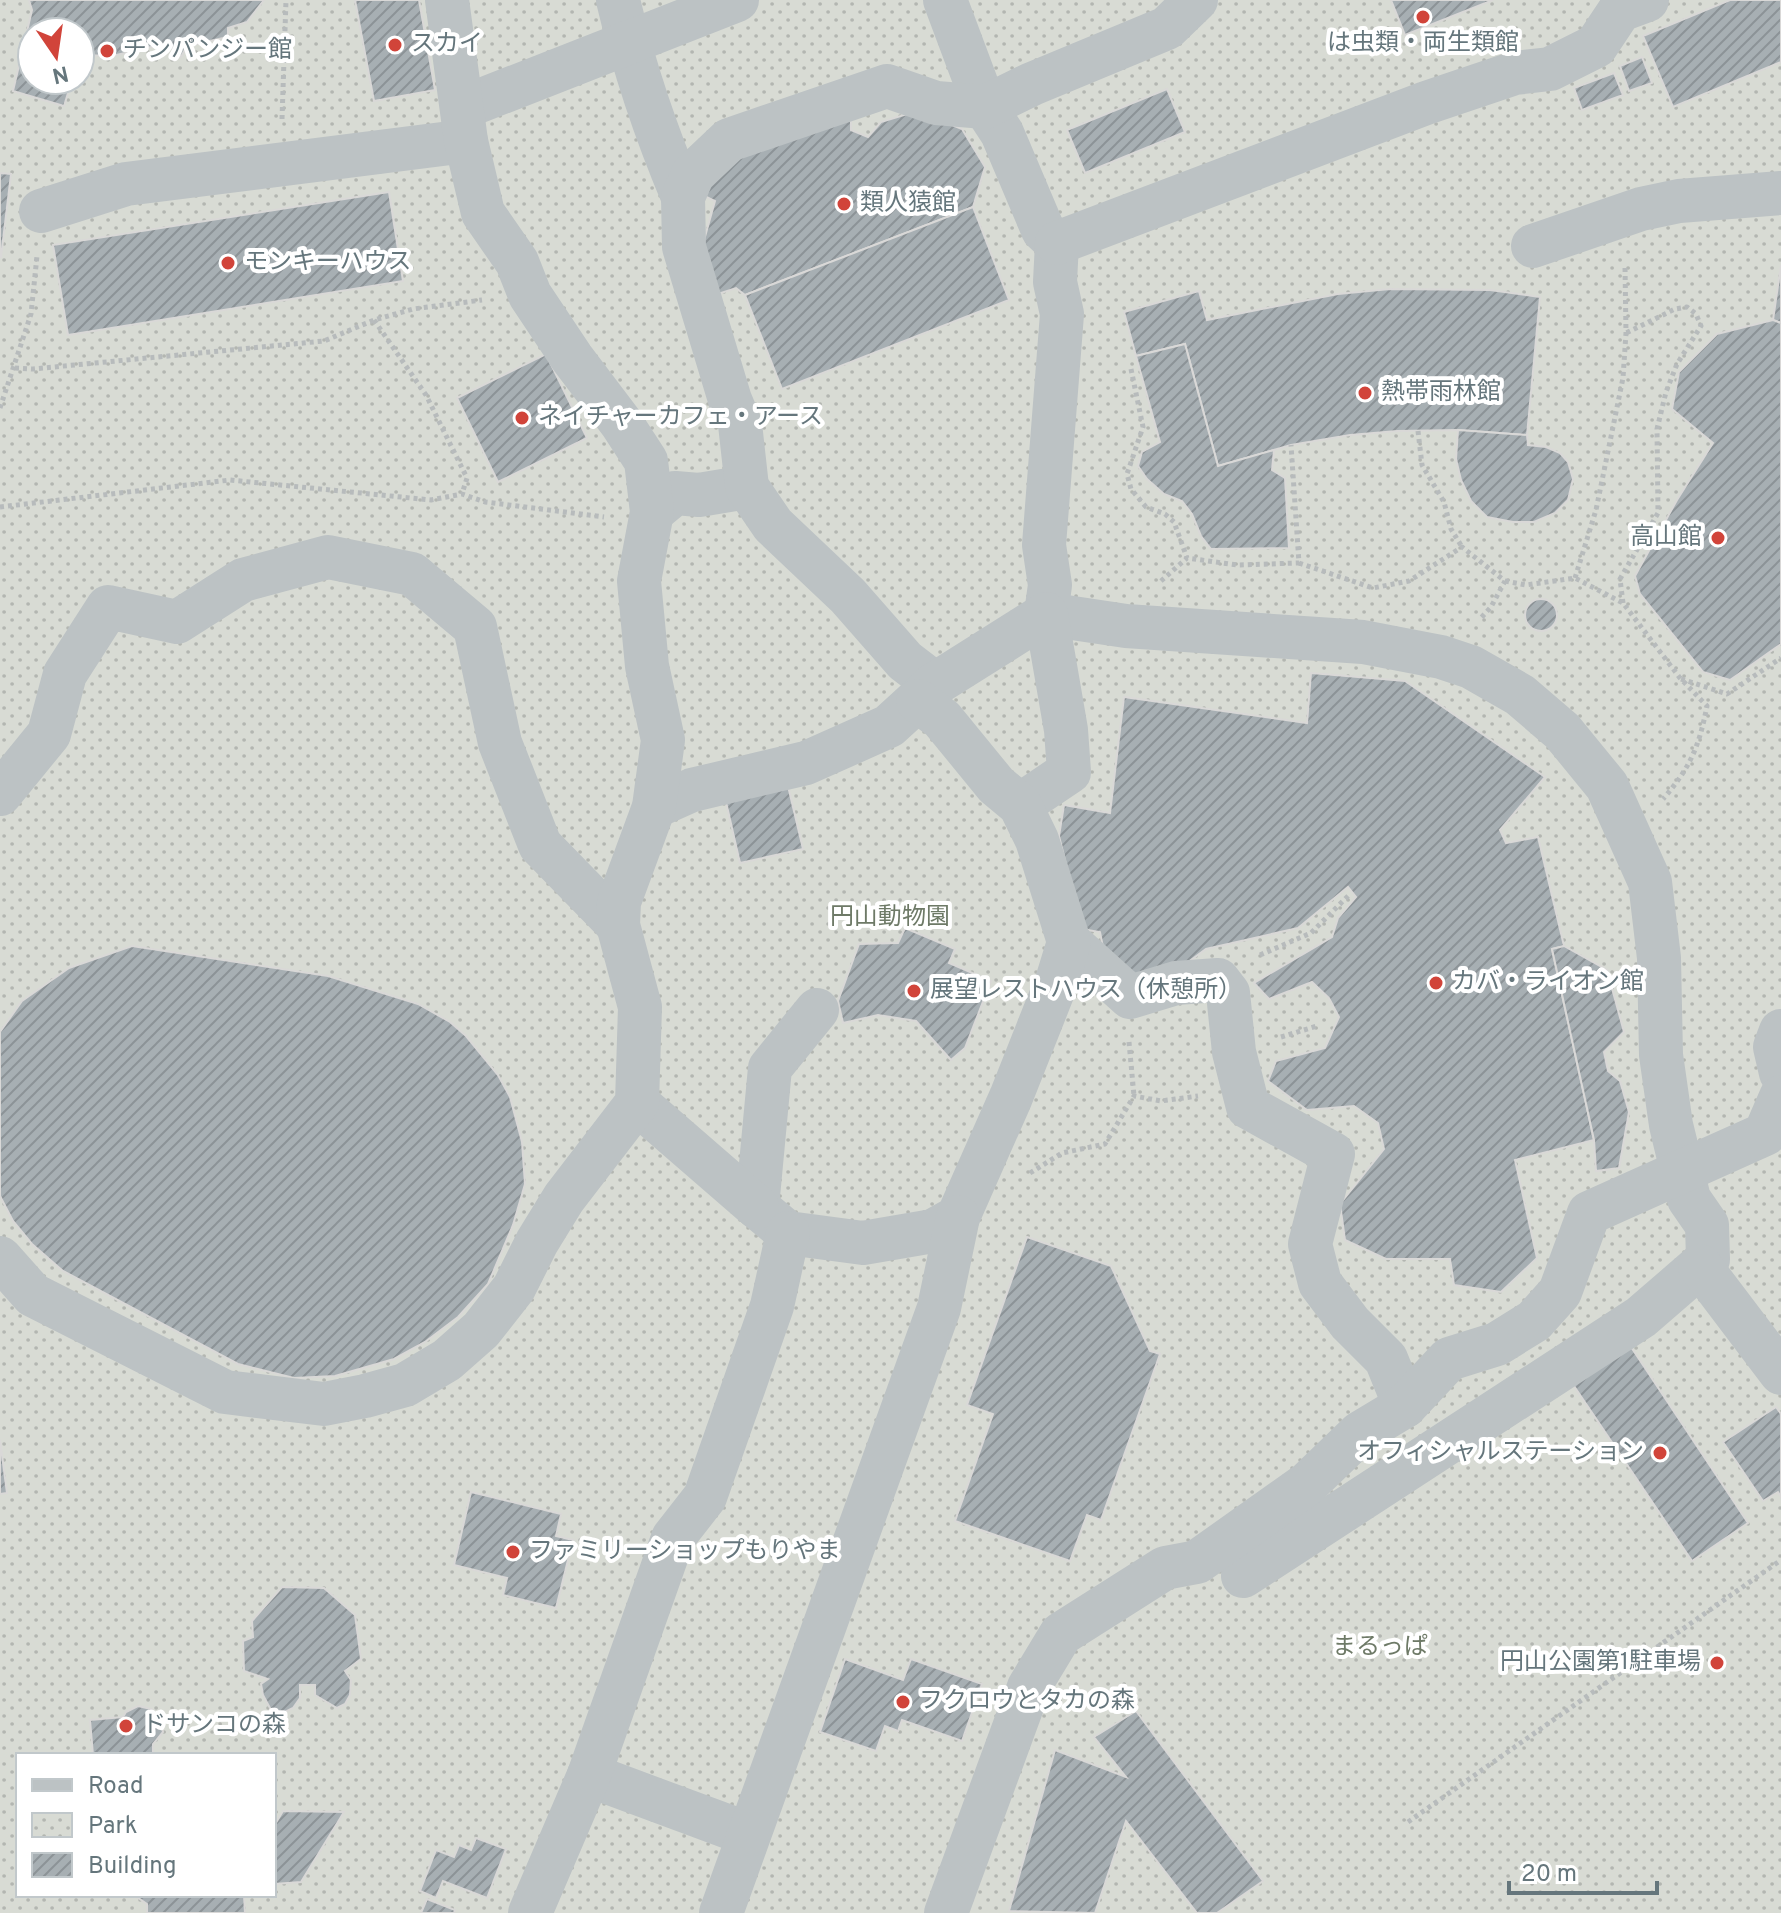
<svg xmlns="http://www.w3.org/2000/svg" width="1781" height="1913" font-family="Overpass,'Noto Sans JP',sans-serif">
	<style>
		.park { fill: url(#park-dots); fill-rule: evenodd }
		.building { fill: url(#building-hatch); stroke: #d9d8d7; stroke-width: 2 }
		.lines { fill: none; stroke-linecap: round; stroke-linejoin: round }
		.path { stroke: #b7bbbc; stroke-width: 5; stroke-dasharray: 4 4; stroke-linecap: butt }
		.minor { stroke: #bcc2c4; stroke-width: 44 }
		.poi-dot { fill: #d1443a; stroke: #fff; stroke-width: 3 }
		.labels { text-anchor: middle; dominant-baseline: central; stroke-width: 8; stroke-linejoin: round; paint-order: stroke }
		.poi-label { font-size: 24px; fill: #65767c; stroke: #fff; text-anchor: start }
		.park-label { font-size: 24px; fill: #6e7a67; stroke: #fff }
	</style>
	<defs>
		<pattern id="park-dots" width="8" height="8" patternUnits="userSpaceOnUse" patternTransform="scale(2)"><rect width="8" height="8" fill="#d8dbd4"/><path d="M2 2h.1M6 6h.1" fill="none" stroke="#b3b6b1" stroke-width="1.8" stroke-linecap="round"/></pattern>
		<pattern id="building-hatch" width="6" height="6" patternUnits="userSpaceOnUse" patternTransform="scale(2)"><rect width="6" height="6" fill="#a7afb3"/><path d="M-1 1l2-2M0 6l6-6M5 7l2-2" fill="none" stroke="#8c9397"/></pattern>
	</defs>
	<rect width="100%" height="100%" fill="#f7f7f4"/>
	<!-- park -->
	<path class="park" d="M0,0H1781V1913H0ZM32,32H80V80H32ZM18,1755H274V1895H18Z"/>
	<!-- building -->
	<g class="building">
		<polygon points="29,0 264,0 247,22 228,28 228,37 187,46 181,57 168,43 112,56 80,55 80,32 32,32 32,80 72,80 64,106 13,91 32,10"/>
		<polygon points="355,0 419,0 435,90 374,101"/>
		<polygon points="1391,0 1493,0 1405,35"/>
		<polygon points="1730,0 1781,0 1781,62 1673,107 1643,36"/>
		<polygon points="1642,57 1652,83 1629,91 1620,66"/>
		<polygon points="1614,73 1623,95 1582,110 1574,88"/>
		<polygon points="1167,89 1185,132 1085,173 1067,130"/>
		<polygon points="851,111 851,130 868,137 881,122 917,111 962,129 985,167 973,207 745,295 736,288 718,294 701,251 715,201 694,191 739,155"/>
		<polygon points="0,173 11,174 1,257 0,257"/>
		<polygon points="389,192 403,281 68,335 53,245"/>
		<polygon points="973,207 1009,300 782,389 745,295"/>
		<polygon points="1781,265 1781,323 1773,320"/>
		<polygon points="1390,289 1490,290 1540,297 1527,435 1458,430 1397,431 1350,435 1291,445 1218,466 1185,344 1136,356 1124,312 1199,291 1207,320 1338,294"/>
		<polygon points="1773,320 1781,323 1781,644 1730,680 1703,672 1640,594 1635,576 1677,500 1713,443 1672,409 1679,372 1717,334"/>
		<polygon points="1185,344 1218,466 1274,450 1272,470 1285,478 1289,548 1211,549 1201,536 1192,514 1182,501 1164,494 1147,479 1138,466 1142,452 1160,442 1136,356"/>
		<polygon points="546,354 587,438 498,482 457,398"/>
		<polygon points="1458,430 1527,435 1528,445 1546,447 1560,453 1568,462 1573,479 1568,500 1555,513 1534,522 1513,522 1487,517 1471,501 1461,480 1456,459"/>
		<circle cx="1541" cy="615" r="16"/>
		<polygon points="1311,673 1405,681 1545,777 1500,830 1506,843 1538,837 1564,946 1552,949 1594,1140 1515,1160 1537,1258 1501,1292 1454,1285 1450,1259 1386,1259 1345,1240 1340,1204 1384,1149 1378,1123 1354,1106 1307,1110 1268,1081 1276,1061 1325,1048 1339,1017 1329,998 1312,982 1269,999 1254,983 1332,937 1338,918 1356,897 1348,887 1298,928 1206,949 1180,968 1125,977 1106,962 1100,932 1082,929 1059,836 1064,805 1110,813 1124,697 1307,723"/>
		<polygon points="788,786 803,849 740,863 726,802"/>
		<polygon points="905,928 955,949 949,963 991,981 965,1048 951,1060 916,1021 878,1015 843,1023 838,1001 859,944 898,943"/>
		<polygon points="132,946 328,976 418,1004 450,1022 466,1036 498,1075 510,1097 522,1142 525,1184 513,1225 488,1284 458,1317 425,1342 394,1359 335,1376 294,1378 238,1364 63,1271 32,1244 13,1221 0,1196 0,1032 22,1001 69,968"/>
		<polygon points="1564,946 1607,970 1624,1032 1604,1052 1608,1071 1620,1081 1629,1112 1619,1168 1596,1171 1594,1140 1552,949"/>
		<polygon points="1027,1237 1111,1266 1150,1351 1160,1354 1101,1520 1087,1515 1070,1561 955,1521 993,1414 967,1405"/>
		<polygon points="1629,1344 1748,1523 1692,1561 1572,1383"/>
		<polygon points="1776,1407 1781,1414 1781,1497 1778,1492 1763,1501 1723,1442"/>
		<polygon points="0,1440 7,1493 0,1494"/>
		<polygon points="471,1492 561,1514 556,1536 573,1540 556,1608 503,1595 507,1578 454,1565"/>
		<polygon points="282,1587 324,1588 355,1615 361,1659 345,1671 351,1680 350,1695 345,1704 337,1708 315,1695 315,1685 300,1685 300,1698 293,1708 285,1712 271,1710 263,1695 261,1684 268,1679 244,1671 243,1641 253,1637 252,1621"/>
		<polygon points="845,1659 903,1680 911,1659 982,1684 962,1741 902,1720 898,1731 885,1726 876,1751 820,1732"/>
		<polygon points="138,1706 151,1709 160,1716 163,1732 153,1744 153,1755 93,1755 90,1720 123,1717 126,1712"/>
		<polygon points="1136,1711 1263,1881 1217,1913 1197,1913 1126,1821 1095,1913 1009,1911 1055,1750 1126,1777 1094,1737"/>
		<polygon points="283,1811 344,1812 301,1882 274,1884 274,1826"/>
		<polygon points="476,1838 506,1849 487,1898 443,1881 436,1898 420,1891 436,1850 454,1857 459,1845 471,1850"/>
		<polygon points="134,1895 244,1895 245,1913 147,1913 147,1904"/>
		<polygon points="427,1899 455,1910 454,1913 421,1913"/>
	</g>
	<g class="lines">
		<!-- path -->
		<g class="path">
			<polyline points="282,119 286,0"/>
			<polyline points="374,320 426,395 467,478 462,494"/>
			<polyline points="15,368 33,369 324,341 374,320 413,309 482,300"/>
			<polyline points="1131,369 1143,427 1127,474 1131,489 1146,507 1165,514 1174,522 1187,558"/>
			<polyline points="0,408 31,314 37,256"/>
			<polyline points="1418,431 1422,465 1444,502 1451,529 1462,547"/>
			<polyline points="0,507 230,480 431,500 462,494 485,502 604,517"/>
			<polyline points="1299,563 1373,588 1409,581 1462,547 1505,581 1491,607 1480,619"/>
			<polyline points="1575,578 1596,510 1623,378 1626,333 1625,266"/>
			<polyline points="1161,581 1187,558 1237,565 1299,563 1291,445"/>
			<path d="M1505,581L1526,585L1575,578L1623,603L1680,678L1707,706C1699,747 1690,768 1663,799"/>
			<polyline points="1623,603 1620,579 1658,513 1657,429 1666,392 1677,364 1701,326 1696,314 1687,307 1675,309 1626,333"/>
			<polyline points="1681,679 1727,694 1781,658"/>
			<polyline points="1260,955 1311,933 1350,894"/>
			<polyline points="1281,1037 1317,1026"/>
			<polyline points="1129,1042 1134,1096"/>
			<polyline points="1030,1173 1062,1153 1105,1144 1134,1096 1161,1101 1198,1096"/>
			<polyline points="1408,1822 1781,1560"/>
		</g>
		<!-- minor -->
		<g class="minor">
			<path d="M618,0C634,68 656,133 683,197"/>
			<polyline points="945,0 985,107 1002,133 1043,230 1057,243"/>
			<polyline points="464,107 737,0"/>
			<polyline points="41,211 126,184 466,141"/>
			<polyline points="1057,243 1055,282 1062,314 1044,545 1050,585 1046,614 1126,626 1363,642 1441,657 1471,667 1520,695 1562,731 1607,786 1650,882 1659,958 1661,1055 1671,1125 1689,1199 1707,1225 1708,1259 1641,1317 1243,1576"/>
			<polyline points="1057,243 1426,103 1515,73 1550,69 1596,46 1620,10 1647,0"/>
			<polyline points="1533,246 1641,209 1679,201 1781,193"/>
			<polyline points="652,512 675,493 699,495 747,487"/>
			<polyline points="935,684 905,661 848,596 773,525 747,487 740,424 730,400 684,247 683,197 693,174 729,140 887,86 936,103 985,107 1032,84 1167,28 1196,0"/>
			<polyline points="0,794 49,734 65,674 108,607 177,622 243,580 328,557 412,574 475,627 500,743 540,845 618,925"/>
			<polyline points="654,807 692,790 806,763 889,726 935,684 1046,614 1066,730 1069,772 1020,805"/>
			<polyline points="1069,942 1130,997 1176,983 1218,980 1228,993 1234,1052 1248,1107 1333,1154 1310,1244 1320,1283 1350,1323 1386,1359 1405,1406"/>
			<polyline points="817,1010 770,1068 757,1207 788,1233 863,1243 933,1231 958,1217 1011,1097 1057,981 1069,942 1037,840 1020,805 996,785 942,719 918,701"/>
			<polyline points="1781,1031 1775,1047 1781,1073"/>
			<polyline points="637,1103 757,1207"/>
			<polyline points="0,1258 33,1295 225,1392 324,1404 365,1396 405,1385 447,1360 481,1330 514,1288 537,1242 564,1198 637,1103 640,1007 618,925 619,902 654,807 663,740 647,666 639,581 652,512 646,461 622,424 572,358 530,295 517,262 483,213 466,141 447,0"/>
			<polyline points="1700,1266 1781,1373"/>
			<polyline points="589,1775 748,1834"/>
			<polyline points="530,1913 589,1775 673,1538 705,1497 772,1306 788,1233"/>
			<polyline points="721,1913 939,1308 958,1217"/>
			<polyline points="946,1913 1029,1687 1061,1634 1165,1568 1197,1562 1307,1484 1360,1433 1405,1406 1449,1359 1497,1344 1534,1321 1560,1292 1589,1213 1765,1134 1781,1097"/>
		</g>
	</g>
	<!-- markers -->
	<g class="poi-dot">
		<circle cx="1423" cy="17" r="8"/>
		<circle cx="395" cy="45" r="8"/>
		<circle cx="107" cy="51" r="8"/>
		<circle cx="844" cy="204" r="8"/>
		<circle cx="228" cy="263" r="8"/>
		<circle cx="1365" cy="393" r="8"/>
		<circle cx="522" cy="418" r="8"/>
		<circle cx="1718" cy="538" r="8"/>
		<circle cx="1436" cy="983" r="8"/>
		<circle cx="914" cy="991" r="8"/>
		<circle cx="1660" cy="1453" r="8"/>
		<circle cx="513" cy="1552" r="8"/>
		<circle cx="1717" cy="1663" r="8"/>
		<circle cx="903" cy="1702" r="8"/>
		<circle cx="126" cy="1726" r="8"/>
	</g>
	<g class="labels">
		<!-- poi labels -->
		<g class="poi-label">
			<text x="1423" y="44" text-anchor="middle">は虫類・両生類館</text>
			<text x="411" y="45">スカイ</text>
			<text x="123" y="51">チンパンジー館</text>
			<text x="860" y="204">類人猿館</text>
			<text x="244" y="263">モンキーハウス</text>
			<text x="1381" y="393">熱帯雨林館</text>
			<text x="538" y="418">ネイチャーカフェ・アース</text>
			<text x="1702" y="538" text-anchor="end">高山館</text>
			<text x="1452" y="983">カバ・ライオン館</text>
			<text x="930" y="991">展望レストハウス（休憩所）</text>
			<text x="1644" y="1453" text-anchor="end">オフィシャルステーション</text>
			<text x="529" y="1552">ファミリーショップもりやま</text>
			<text x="1701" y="1663" text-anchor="end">円山公園第1駐車場</text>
			<text x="919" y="1702">フクロウとタカの森</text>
			<text x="142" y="1726">ドサンコの森</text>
		</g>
		<!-- park labels -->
		<g class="park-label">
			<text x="890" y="918">円山動物園</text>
			<text x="1380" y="1648">まるっぱ</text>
		</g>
	</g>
	<!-- legend -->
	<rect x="16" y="1753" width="260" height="144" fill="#ffffff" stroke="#c1c8cb" stroke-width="2"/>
	<rect x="32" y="1779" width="40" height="12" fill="#bcc2c4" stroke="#c1c8cb" stroke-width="2"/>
	<text x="88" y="1793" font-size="24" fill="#65767c">Road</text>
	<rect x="32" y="1813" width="40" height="24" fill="url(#park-dots)" stroke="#c1c8cb" stroke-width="2"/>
	<text x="88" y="1833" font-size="24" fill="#65767c">Park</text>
	<rect x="32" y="1853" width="40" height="24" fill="url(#building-hatch)" stroke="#c1c8cb" stroke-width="2"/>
	<text x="88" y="1873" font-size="24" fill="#65767c">Building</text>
	<!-- north arrow -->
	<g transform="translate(56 56) rotate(167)"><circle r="38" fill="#ffffff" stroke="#c1c8cb" stroke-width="2"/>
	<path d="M0-6L14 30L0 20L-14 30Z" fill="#d1443a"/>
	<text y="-12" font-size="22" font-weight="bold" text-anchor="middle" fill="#65767c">N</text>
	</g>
	<!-- scale -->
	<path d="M1509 1881v12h148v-12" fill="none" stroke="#65767c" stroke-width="4"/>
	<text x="1521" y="1881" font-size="24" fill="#65767c" stroke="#ffffff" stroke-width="6" paint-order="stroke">20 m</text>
</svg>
